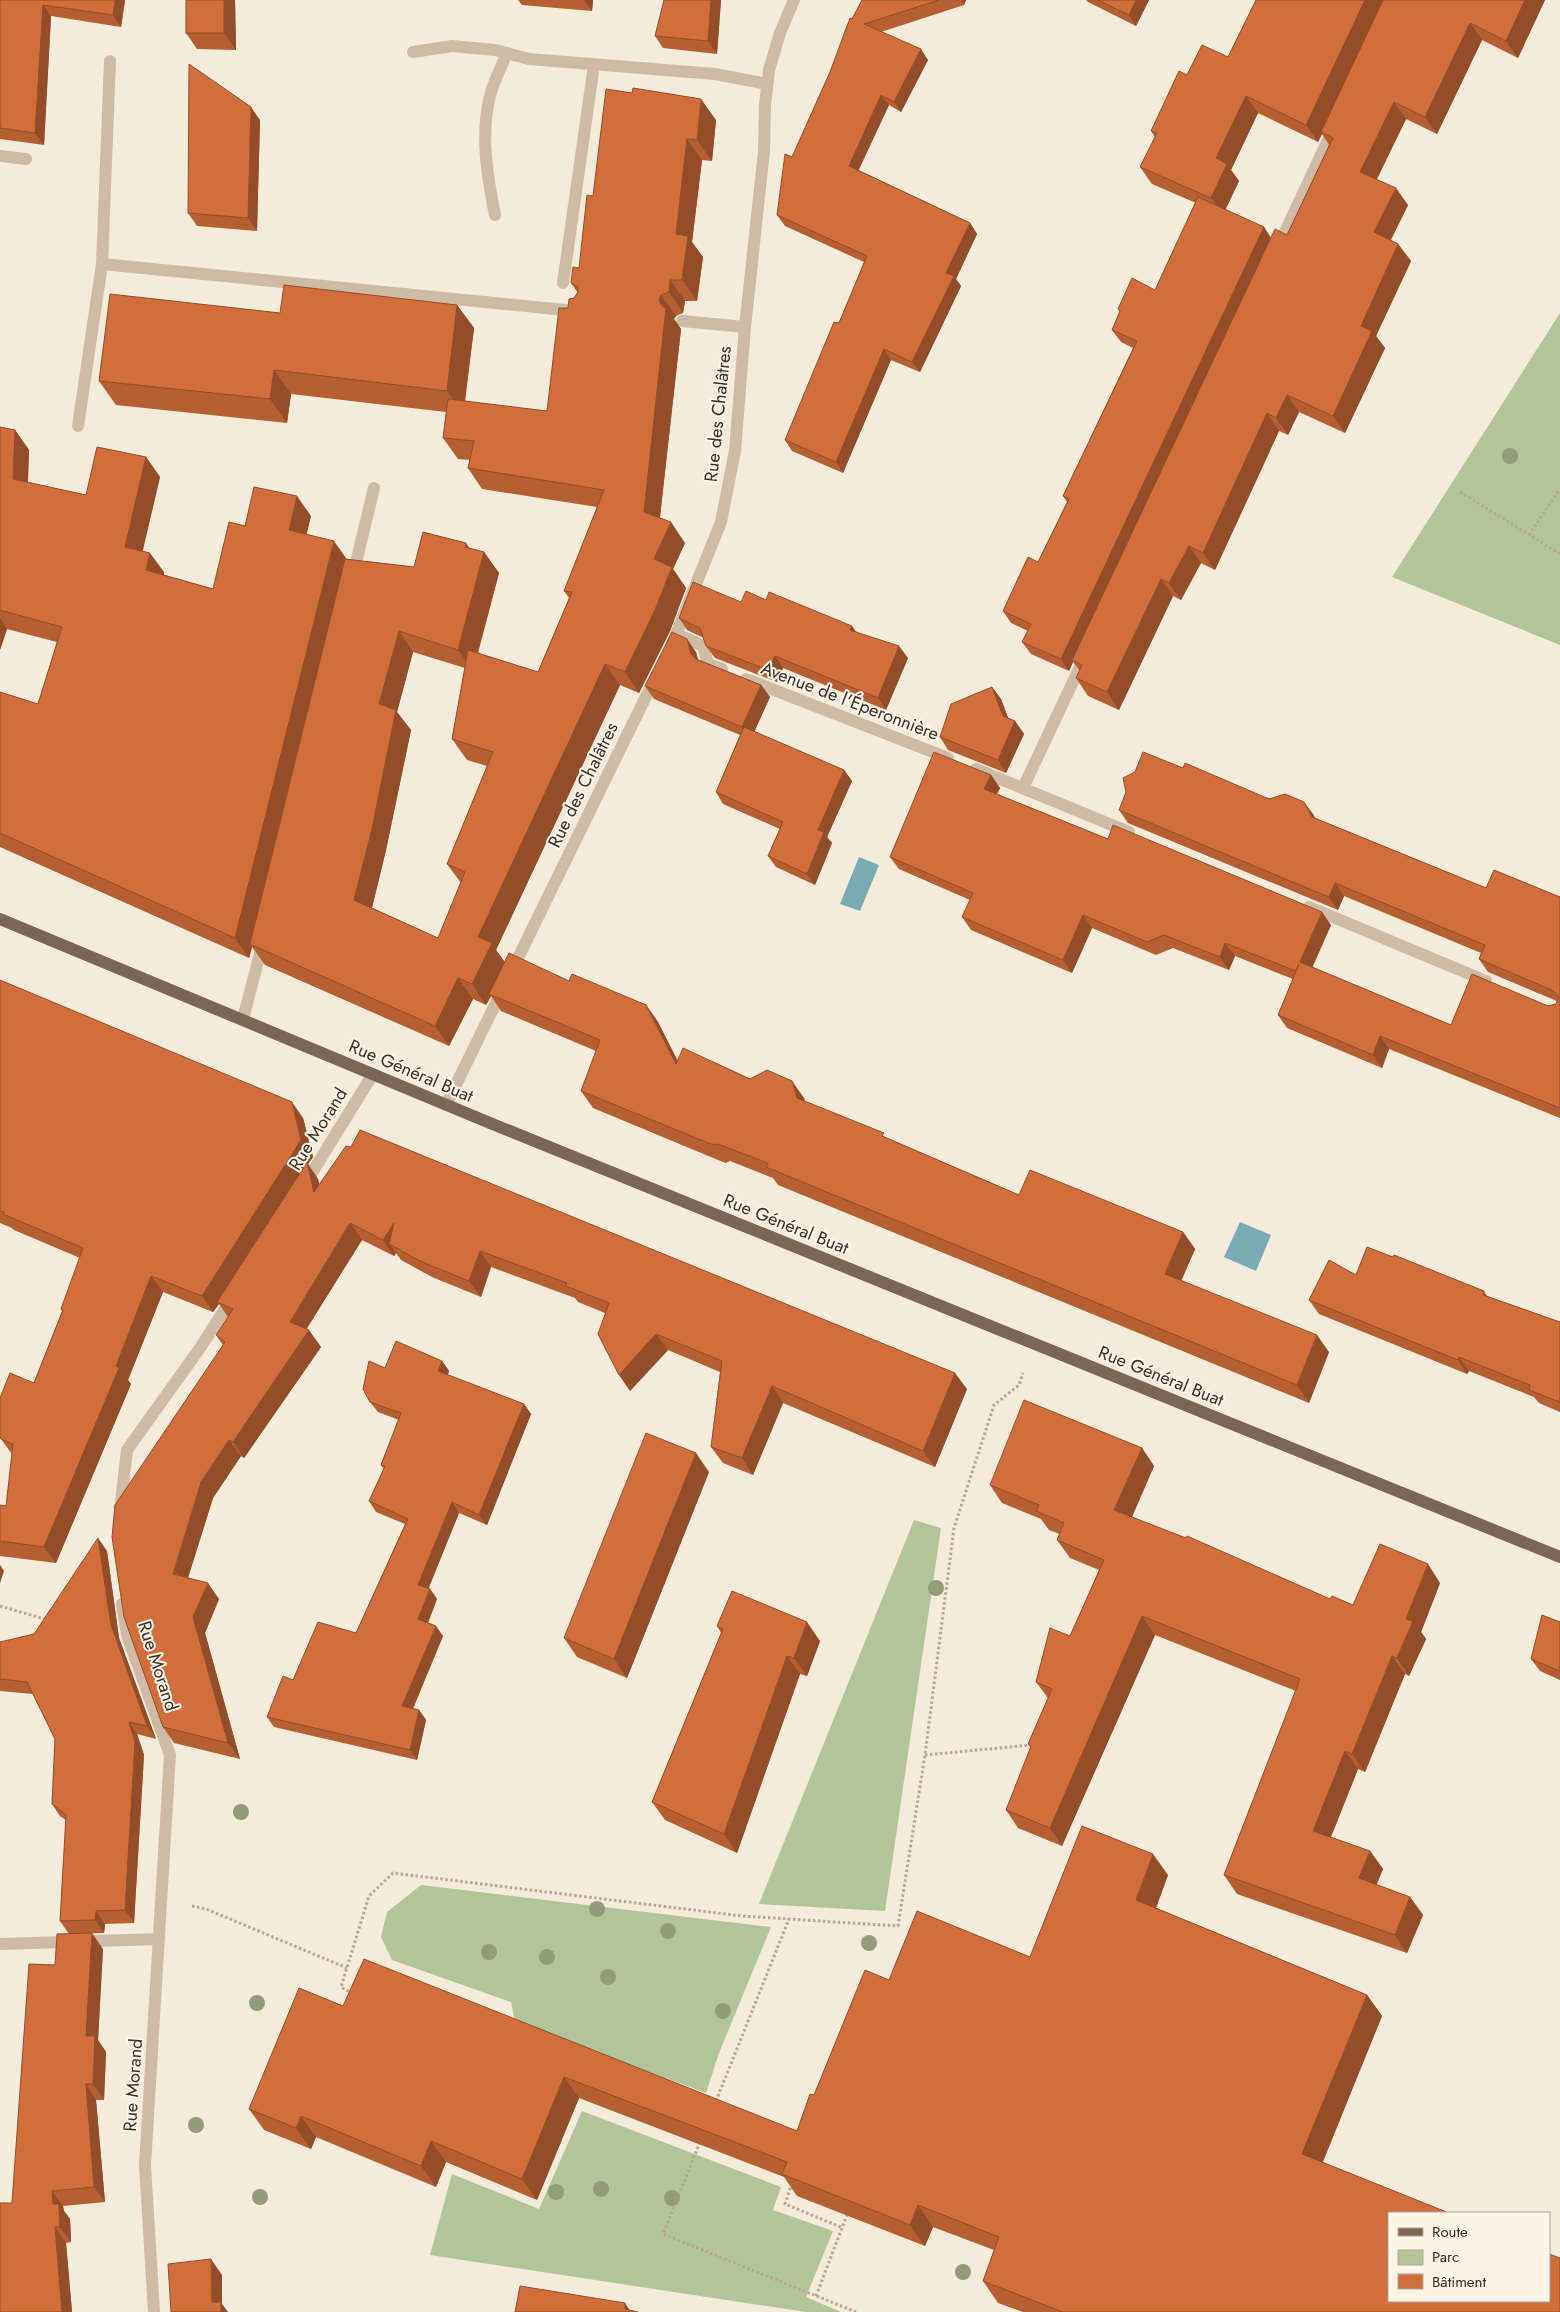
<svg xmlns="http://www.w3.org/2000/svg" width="1560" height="2312" font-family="Jost,sans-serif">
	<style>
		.green { fill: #b2c599 }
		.water { fill: #77acb4 }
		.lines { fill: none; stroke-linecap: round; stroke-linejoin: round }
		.path { stroke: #baa58f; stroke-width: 3; stroke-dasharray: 2.5 2.5; stroke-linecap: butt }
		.minor { stroke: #cebba5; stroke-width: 12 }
		.major { stroke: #7c6757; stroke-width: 12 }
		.tree { fill: #939b79 }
		.wall { fill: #b55f33; fill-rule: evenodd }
		.shaded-wall { fill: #934d29 }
		.building { fill: #d26e3b; stroke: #934d29 }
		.labels { text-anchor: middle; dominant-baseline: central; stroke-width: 4; stroke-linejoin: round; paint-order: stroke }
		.street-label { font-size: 18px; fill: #392e27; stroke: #fbf4e7 }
	</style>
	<rect width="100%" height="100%" fill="#f4ebdb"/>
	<!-- green -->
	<g class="green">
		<polygon points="1560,313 1560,645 1392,577"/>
		<polygon points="914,1520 941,1528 885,1911 759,1904"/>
		<polygon points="421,1885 771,1927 719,2053 706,2093 515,2022 511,2002 392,1960 381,1937 387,1912"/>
		<polygon points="582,2111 781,2187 773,2210 833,2231 806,2297 841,2312 806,2312 430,2255 452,2174 539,2209"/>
	</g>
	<!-- water -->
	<g class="water">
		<polygon points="859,857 879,865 860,911 840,904"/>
		<polygon points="1240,1222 1271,1235 1256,1271 1224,1257"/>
	</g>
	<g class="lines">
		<!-- path -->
		<g class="path">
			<polyline points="1460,492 1560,554"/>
			<polyline points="1529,535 1560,489"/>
			<polyline points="0,1606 48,1620"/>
			<polyline points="925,1755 1031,1745"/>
			<polyline points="192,1906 206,1909 347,1968"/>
			<polyline points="353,1994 341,1987 369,1896 393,1873 742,1916 898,1926 925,1755 954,1528 994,1405 1019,1385 1023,1373"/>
			<polyline points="716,2101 789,1919"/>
			<polyline points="700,2142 663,2234 856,2312"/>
			<polyline points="792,2183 785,2204 843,2228"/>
			<polyline points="816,2296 847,2215"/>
		</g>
		<!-- minor -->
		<g class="minor">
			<polyline points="413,52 452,46 495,50 529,59 715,74 767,84"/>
			<polyline points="0,156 26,159"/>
			<path d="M495,215C487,175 479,129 492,89C496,77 502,65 507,53"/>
			<polyline points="1278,247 1334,127"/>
			<polyline points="102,264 575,311"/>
			<polyline points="563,283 594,65"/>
			<polyline points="682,321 745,327"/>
			<polyline points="78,426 102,264 110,61"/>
			<polyline points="353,575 374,488"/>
			<polyline points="677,634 703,646 708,664 722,669"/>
			<polyline points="670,649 721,522 735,451 745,327 764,151 765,105 769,70 780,33 794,0"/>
			<polyline points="746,679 948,758"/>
			<polyline points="976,769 1129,832"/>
			<polyline points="1023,788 1086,654"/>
			<polyline points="1309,907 1486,981"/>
			<polyline points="243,1019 263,942"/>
			<polyline points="446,1105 656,676"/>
			<polyline points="305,1184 373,1074"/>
			<polyline points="120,1512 127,1450 200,1348 232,1298"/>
			<polyline points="122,1604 127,1635 170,1755 145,2165 154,2312"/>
			<polyline points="0,1944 159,1939"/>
		</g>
		<!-- major -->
		<polyline class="major" points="0,919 490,1123 1560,1557"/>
	</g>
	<!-- trees -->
	<g class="tree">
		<circle cx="1510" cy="456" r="8"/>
		<circle cx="936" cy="1588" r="8"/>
		<circle cx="241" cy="1812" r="8"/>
		<circle cx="597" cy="1909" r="8"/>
		<circle cx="668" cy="1931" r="8"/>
		<circle cx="869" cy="1943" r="8"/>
		<circle cx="489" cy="1952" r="8"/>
		<circle cx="547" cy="1957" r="8"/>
		<circle cx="608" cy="1977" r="8"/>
		<circle cx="257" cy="2003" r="8"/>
		<circle cx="723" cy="2011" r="8"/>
		<circle cx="196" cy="2125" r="8"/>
		<circle cx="601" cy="2189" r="8"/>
		<circle cx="556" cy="2192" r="8"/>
		<circle cx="260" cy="2197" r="8"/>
		<circle cx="672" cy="2198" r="8"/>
		<circle cx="963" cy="2272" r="8"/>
	</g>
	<!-- wall -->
	<g class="wall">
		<polygon points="0,0 125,0 121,27 51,16 44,145 0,139"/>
		<polygon points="186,0 235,0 236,50 197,49 186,33"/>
		<polygon points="518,0 593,0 592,11 522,5"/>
		<polygon points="664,0 721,0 717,54 663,48 655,36"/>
		<polygon points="862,0 966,0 964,5 881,32 928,60 901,112 889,105 858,170 970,223 977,234 956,279 961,286 920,372 891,360 843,473 792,451 785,440 839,323 864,262 785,226 777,215 792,157 830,72 852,19"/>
		<polygon points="1086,0 1149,0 1136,26 1088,2"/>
		<path d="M1256,0H1545L1518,58L1482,40L1437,134L1406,119L1377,179L1408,205L1391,240L1398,244L1411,261L1376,336L1385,348L1345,433L1299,412L1288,435L1279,431L1215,570L1201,563L1181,600L1173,596L1119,710L1088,696L1076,678L1080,671L1073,662L1069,671L1031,654L1022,642L1028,631L1011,623L1003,611L1038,562L1067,502L1063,496L1133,348L1121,342L1112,330L1120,312L1118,309L1155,290L1196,203L1152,184L1140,167L1155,137L1151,131L1187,75L1228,57ZM1258,113L1318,142L1322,134L1329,145L1287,235L1271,238L1264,227L1225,210L1239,181L1231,170Z"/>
		<polygon points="260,120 257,231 197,226 188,213"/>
		<path d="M716,120L712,161L702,160L692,242L703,257L697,301H685L683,313L676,316L674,319L681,329L660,518L685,543L673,569L686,588L670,631L639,693L620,685L496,950L505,962L646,1005L658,1022L677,1061L750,1079L804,1098L805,1101L887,1138L1019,1195L1183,1232L1195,1249L1181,1280L1329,1352L1309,1403L778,1185L773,1178L730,1161L726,1163L718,1160L593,1108L581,1091L596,1051L501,1011L491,996L486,1005L473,999L449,1046L265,965L252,947L249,958L0,847V692L38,704L57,642L7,629L0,650V427L15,430L29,450L28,483L86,495L146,457L160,477L142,551L164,572V575L213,589L245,526L311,516L306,534L346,559L414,567L470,548L484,552L499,573L478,653L538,672L569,598L564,591L597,507L482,489L468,468L470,460L458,459L443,438L446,412L291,394L287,423L116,405L99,381L280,313L457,305L474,328L465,402L547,411L568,308L578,293L571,283L579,268L593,196ZM413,652L465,668L452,739L467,760L487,766L447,864L461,883L438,938L372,908L386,850L411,730L397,712Z"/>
		<polygon points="766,600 852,626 856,632 908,658 886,710 783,668 777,682 715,658 706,646 704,638 687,630 679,618 741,602"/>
		<polygon points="696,652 698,660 761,685 770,697 754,732 844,770 852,781 827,837 832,843 815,885 776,867 768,856 780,829 723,804 716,792 740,735 654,699 645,686"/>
		<polygon points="992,687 1001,699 1008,718 1015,721 1024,734 1006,773 948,750 940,737"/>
		<polygon points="1183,768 1313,814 1315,818 1486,888 1560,897 1560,1118 1389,1049 1382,1068 1287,1028 1278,1015 1293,979 1235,956 1229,970 1173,948 1156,955 1092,928 1072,973 971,930 962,917 970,900 899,869 890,857 991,775 1000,788 997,794 1108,839 1331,925 1312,967 1451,1025 1556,1004 1557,1001 1488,972 1479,959 1481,953 1344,896 1338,910 1128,823 1119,810"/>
		<polygon points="0,980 303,1118 313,1157 308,1164 318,1179 319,1184 967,1389 935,1467 783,1403 753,1475 723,1463 711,1447 720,1372 668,1350 630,1391 605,1313 578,1302 575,1298 491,1267 481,1297 432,1277 401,1260 396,1253 394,1256 362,1240 306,1329 321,1347 244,1458 241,1456 213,1498 188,1578 219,1599 205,1633 240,1759 174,1743 163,1727 223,1345 216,1335 228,1317 219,1304 213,1312 163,1292 128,1380 131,1384 56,1563 0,1556 0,1505 6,1506 12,1454 1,1439 34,1383 62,1311 61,1309 80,1258 14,1230 12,1228 0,1223"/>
		<polygon points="1393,1257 1484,1291 1487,1296 1560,1322 1560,1412 1539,1403 1534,1397 1469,1371 1467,1374 1319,1314 1309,1300"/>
		<polygon points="442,1361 449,1371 448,1375 524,1404 531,1414 487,1525 459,1513 428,1588 430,1589 437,1599 428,1623 443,1636 413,1709 419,1710 426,1720 417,1760 274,1727 267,1717 293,1680 356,1633 405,1524 376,1512 369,1501 384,1469 381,1465 399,1420 378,1412 370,1402 385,1368"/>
		<polygon points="1142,1448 1154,1466 1132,1517 1330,1599 1353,1605 1440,1583 1421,1632 1426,1639 1409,1676 1405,1674 1365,1772 1358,1769 1331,1837 1370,1851 1383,1869 1376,1885 1410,1897 1423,1915 1407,1953 1237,1894 1224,1875 1296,1691 1155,1635 1062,1846 1018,1828 1006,1810 1031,1748 1028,1744 1048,1698 1036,1682 1070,1636 1099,1570 1070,1558 1057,1540 1060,1534 1049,1530 1041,1519 1002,1503 990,1485"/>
		<polygon points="709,1472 627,1678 577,1657 564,1638"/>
		<polygon points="107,1551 119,1638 156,1739 137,1734 144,1755 134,1923 105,1924 104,1933 69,1934 60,1921 66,1820 60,1816 52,1804 55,1739 33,1694 0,1691 0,1642 34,1634"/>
		<polygon points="1560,1622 1560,1680 1540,1671 1531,1659"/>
		<polygon points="717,1626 820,1641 807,1676 800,1674 737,1853 665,1820 652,1802 721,1633"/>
		<polygon points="1168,1875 1156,1908 1367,1995 1382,2016 1323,2162 1560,2312 1023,2312 998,2303 983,2281 994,2250 933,2227 925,2246 797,2196 784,2177 579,2098 537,2200 446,2162 436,2187 316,2137 311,2149 264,2130 249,2109 343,2006 797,2131 814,2095 889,1980 1030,1957"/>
		<polygon points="103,1949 98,2040 106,2052 104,2100 96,2100 105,2202 63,2206 64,2211 70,2219 71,2242 66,2243 72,2312 0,2312 12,2203 55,1965"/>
	</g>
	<!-- shaded-wall -->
	<g class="shaded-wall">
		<polygon points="115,0 125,0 121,27 113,15"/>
		<polygon points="224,0 235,0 236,50 224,33"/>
		<polygon points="584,0 593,0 592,11"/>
		<polygon points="711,0 721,0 717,54 708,41"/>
		<polygon points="961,0 966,0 964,5"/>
		<polygon points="1136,0 1149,0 1136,26 1129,15"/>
		<polygon points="1365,0 1385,0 1321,132 1322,134 1318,142 1306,125"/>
		<polygon points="1525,0 1545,0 1518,58 1506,41"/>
		<polygon points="43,5 51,16 44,145 35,133"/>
		<polygon points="1470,23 1482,40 1437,134 1425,117"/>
		<polygon points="921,49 928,60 901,112 894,102"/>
		<polygon points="881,95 889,105 856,176 849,166"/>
		<polygon points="1246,96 1258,113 1231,170 1239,181 1223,215 1211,198 1216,158"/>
		<polygon points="701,99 716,120 712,161 697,140"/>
		<polygon points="1394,102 1406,119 1372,189 1360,172"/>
		<polygon points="251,107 260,120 257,231 248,218"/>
		<polygon points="687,139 702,160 692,242 703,257 697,301 682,280 676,234"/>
		<polygon points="1396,188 1408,205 1386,249 1374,232"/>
		<polygon points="970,223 977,234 956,279 961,286 920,372 912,362 946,273"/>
		<polygon points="1264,227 1272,240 1072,660 1073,662 1069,671 1061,659"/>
		<polygon points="1398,244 1411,261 1376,336 1385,348 1345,433 1333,416 1361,326"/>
		<polygon points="670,280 685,301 683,313 669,292"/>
		<polygon points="661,295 676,316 674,319 681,329 658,533 644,512 662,306 659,300"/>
		<polygon points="457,305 474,328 463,414 447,391"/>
		<polygon points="884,349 891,360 843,473 836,462"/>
		<polygon points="274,370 291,394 287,423 270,399"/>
		<polygon points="1287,395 1299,412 1288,435 1276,418"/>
		<polygon points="1267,413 1279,431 1215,570 1203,553"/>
		<polygon points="15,430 29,450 27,499 13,479"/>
		<polygon points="146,457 160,477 139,567 125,547"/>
		<polygon points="297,496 311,516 303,550 289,530"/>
		<polygon points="671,522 685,543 673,569 686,588 670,631 639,693 625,672 654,559"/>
		<polygon points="334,541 348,561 250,944 252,947 249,958 235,938"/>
		<polygon points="466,543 480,564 465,547"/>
		<polygon points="1189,546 1201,563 1181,600 1169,583"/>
		<polygon points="484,552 499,573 473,670 458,650"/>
		<polygon points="150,553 164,572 160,590 146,570"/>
		<polygon points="1161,579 1173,596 1119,710 1107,692"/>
		<polygon points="0,618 7,629 0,650"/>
		<polygon points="852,626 860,638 850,630"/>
		<polygon points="399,631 413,652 397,712 411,730 386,850 369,920 354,900 379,704"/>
		<polygon points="687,639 696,652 700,667 691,654"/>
		<polygon points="899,646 908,658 886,710 878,698"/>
		<polygon points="775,656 783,668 777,682 768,670"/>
		<polygon points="605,664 620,685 496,950 506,964 489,994 491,996 486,1005 472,984 478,937"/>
		<polygon points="761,685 770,697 751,739 742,727"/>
		<polygon points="992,687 1001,699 1012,728 1015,721 1024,734 1006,773 998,760 1003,716"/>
		<polygon points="844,770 852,781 827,837 832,843 815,885 807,874 818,830"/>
		<polygon points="991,775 1000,788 993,802 984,789"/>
		<polygon points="1304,802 1313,814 1321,830 1312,817"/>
		<polygon points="1335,883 1344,896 1338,910 1329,897"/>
		<polygon points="1322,912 1331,925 1309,975 1300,962"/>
		<polygon points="1083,915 1092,928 1072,973 1063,960"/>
		<polygon points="1225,943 1235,956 1229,970 1220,957"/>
		<polygon points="458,978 473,999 449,1046 435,1026"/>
		<polygon points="646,1005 658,1022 688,1081 676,1064"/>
		<polygon points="1380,1036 1389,1049 1382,1068 1373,1055"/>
		<polygon points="792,1081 804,1098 809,1116 797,1098"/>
		<polygon points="292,1102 303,1118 313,1157 308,1164 318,1179 325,1208 217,1302 219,1304 213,1312 202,1296"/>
		<polygon points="350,1223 362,1240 301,1338 290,1322"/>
		<polygon points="394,1223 389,1244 396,1253 394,1256 383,1240"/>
		<polygon points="1183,1232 1195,1249 1177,1291 1165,1274"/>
		<polygon points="480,1251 491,1267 481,1297 469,1281"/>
		<polygon points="151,1276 163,1292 128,1380 131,1384 56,1563 44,1547"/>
		<polygon points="309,1330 321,1347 244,1458 233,1442"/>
		<polygon points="656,1334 668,1350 630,1391 619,1375"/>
		<polygon points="1317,1335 1329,1352 1309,1403 1297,1385"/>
		<polygon points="1459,1357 1469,1371 1467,1374 1458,1360"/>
		<polygon points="442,1361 449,1371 445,1382 438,1371"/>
		<polygon points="955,1373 967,1389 935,1467 923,1451"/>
		<polygon points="772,1386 783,1403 753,1475 742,1458"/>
		<polygon points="524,1404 531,1414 487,1525 479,1515"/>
		<polygon points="229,1440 241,1456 213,1498 184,1590 173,1574 201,1482"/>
		<polygon points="1142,1448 1154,1466 1127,1528 1114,1510"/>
		<polygon points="696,1453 709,1472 627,1678 614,1659"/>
		<polygon points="452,1502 459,1513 426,1595 418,1585"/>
		<polygon points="98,1538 107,1551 119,1638 156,1739 147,1726 111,1625"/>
		<polygon points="1428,1564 1440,1583 1421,1632 1426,1639 1409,1676 1397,1658 1406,1619"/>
		<polygon points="0,1565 4,1571 0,1583"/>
		<polygon points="208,1583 219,1599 205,1633 240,1759 228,1743 193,1617"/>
		<polygon points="430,1589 437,1599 425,1630 418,1619"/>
		<polygon points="1142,1616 1155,1635 1062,1846 1050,1828"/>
		<polygon points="807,1622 820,1641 807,1676 794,1658"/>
		<polygon points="436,1626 443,1636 409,1717 402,1706"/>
		<polygon points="787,1656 800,1674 737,1853 724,1834"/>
		<polygon points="1392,1656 1405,1674 1365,1772 1352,1754"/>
		<polygon points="419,1710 426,1720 417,1760 410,1750"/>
		<polygon points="129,1722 137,1734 144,1755 134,1923 125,1910"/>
		<polygon points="1345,1751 1358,1769 1326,1849 1313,1831"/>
		<polygon points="1370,1851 1383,1869 1372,1896 1359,1878"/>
		<polygon points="1153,1854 1168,1875 1151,1921 1136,1900"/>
		<polygon points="1410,1897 1423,1915 1407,1953 1395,1935"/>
		<polygon points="96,1911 105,1924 104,1933 95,1920"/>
		<polygon points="92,1933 103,1949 98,2040 106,2052 104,2100 93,2084 86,2036"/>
		<polygon points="1367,1995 1382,2016 1317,2175 1302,2154"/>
		<polygon points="564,2077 579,2098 537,2200 522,2179"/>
		<polygon points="86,2084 96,2100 105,2202 94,2187"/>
		<polygon points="301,2116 316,2137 311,2149 296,2128"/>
		<polygon points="431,2141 446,2162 436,2187 421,2166"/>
		<polygon points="52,2191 63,2206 64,2211 70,2219 71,2242 60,2227 53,2204"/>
		<polygon points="918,2205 933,2227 925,2246 910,2225"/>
		<polygon points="55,2227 66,2243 72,2312 62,2312"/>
		<polygon points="211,2259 222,2275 222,2304 228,2312 219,2312 212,2302"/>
		<polygon points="625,2303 631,2312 625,2309"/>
	</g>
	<!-- building -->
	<g class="building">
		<polygon points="0,0 115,0 113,15 43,5 35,133 0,128"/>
		<rect x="186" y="0" width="38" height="33"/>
		<polygon points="664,0 711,0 708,41 655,36"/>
		<polygon points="862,0 939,0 864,24 921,49 894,102 881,95 849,166 970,223 946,273 954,276 912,362 884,349 836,462 785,440 834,322 839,323 867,256 777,215 785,154 792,157 830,72 850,18 852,19"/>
		<polygon points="1098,0 1136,0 1129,15"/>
		<polygon points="1256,0 1365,0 1306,125 1246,96 1216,158 1227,164 1211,198 1140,167 1157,133 1151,131 1179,71 1187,75 1202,45 1228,57"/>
		<polygon points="1383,0 1525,0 1506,41 1470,23 1425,117 1394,102 1360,172 1396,188 1374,232 1398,244 1361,326 1372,331 1333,416 1287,395 1276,418 1267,413 1203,553 1189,546 1169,583 1161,579 1107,692 1076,678 1082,665 1072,660 1275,229 1287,235 1333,138 1321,132"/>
		<polygon points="189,64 251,107 248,218 188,213"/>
		<polygon points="633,88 701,99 697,140 687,139 676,234 688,236 682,280 670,280 669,292 661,295 659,300 662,306 666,308 644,512 671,522 654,559 672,567 655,610 625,672 605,664 478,937 492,943 472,984 458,978 435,1026 250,944 345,559 414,567 423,532 466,543 465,547 484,552 458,650 399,631 379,704 396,710 372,829 354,900 438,938 465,872 447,864 493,752 452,739 468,650 538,672 572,592 564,591 604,490 468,468 474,441 443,438 448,399 547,411 559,308 568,308 569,299 574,298 578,292 578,287 571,283 573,267 579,268 587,195 593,196 606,89 632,93"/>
		<polygon points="1198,197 1264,227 1061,659 1022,642 1031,624 1003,611 1028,557 1038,562 1069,499 1063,496 1137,341 1112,330 1120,311 1118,309 1132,278 1155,290"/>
		<polygon points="284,285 457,305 447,391 274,370 270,399 99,381 110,294 280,313"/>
		<polygon points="0,427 15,430 13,479 86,495 97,447 146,457 125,547 150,553 146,570 213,589 229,522 245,526 254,487 297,496 289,530 334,541 235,938 0,833 0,692 38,704 62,627 0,610"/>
		<polygon points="693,582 741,602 746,591 766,600 769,592 852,626 850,630 899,646 878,698 775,656 768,670 706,646 700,628 679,618"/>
		<polygon points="672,632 687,639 691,654 696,659 761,685 742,727 645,686"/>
		<polygon points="992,687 1003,716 1015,721 998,760 940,737 951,704"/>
		<polygon points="744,727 844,770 818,830 824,832 807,874 768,856 783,822 716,792"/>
		<polygon points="934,752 991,775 984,789 1108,839 1113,825 1322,912 1300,962 1451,1025 1472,974 1548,1006 1556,1004 1559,997 1554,991 1479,959 1485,945 1335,883 1329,897 1119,810 1126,792 1123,778 1135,772 1143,752 1183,768 1185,763 1269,799 1285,794 1304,802 1312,817 1486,888 1494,870 1560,897 1560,1108 1380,1036 1373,1055 1278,1015 1299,964 1296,971 1225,943 1220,957 1164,935 1147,942 1083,915 1063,960 962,917 973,893 890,857"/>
		<polygon points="509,953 569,981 572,974 646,1005 676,1064 683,1048 750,1079 767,1070 792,1081 797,1098 884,1133 882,1136 1019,1195 1030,1170 1183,1232 1165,1274 1317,1335 1297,1385 766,1167 768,1163 718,1144 714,1145 706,1142 581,1091 600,1040 489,994"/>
		<polygon points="0,980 292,1102 301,1140 202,1296 151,1276 116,1366 119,1368 44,1547 0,1541 0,1505 6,1506 13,1444 1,1439 0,1436 0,1398 10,1373 34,1383 63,1310 61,1309 83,1248 3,1214 4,1212 0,1211"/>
		<polygon points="360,1130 955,1373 923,1451 772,1386 742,1458 711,1447 722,1361 656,1334 619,1375 598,1334 609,1303 566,1286 567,1283 480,1251 469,1281 420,1261 389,1244 394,1223 383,1240 350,1223 290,1322 309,1330 233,1442 229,1440 201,1482 173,1574 208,1583 193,1617 228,1743 163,1727 124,1617 112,1537 115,1505 225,1342 216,1335 233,1309 217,1302 307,1162 314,1192 346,1146 351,1147"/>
		<polygon points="1367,1247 1393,1257 1394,1255 1484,1291 1483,1295 1560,1322 1560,1402 1529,1390 1530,1385 1459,1357 1458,1360 1309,1300 1329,1260 1356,1275"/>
		<polygon points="396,1341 442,1361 438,1371 524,1404 479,1515 452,1502 418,1585 430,1589 418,1619 436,1626 402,1706 419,1710 410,1750 267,1717 283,1676 293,1680 318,1622 356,1633 408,1519 369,1501 385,1466 381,1465 401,1413 370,1402 363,1389 369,1361 385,1368"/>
		<polygon points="1024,1400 1142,1448 1114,1510 1186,1538 1187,1536 1330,1599 1332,1596 1353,1605 1380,1544 1428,1564 1406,1619 1413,1621 1397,1658 1392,1656 1352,1754 1345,1751 1313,1831 1370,1851 1359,1878 1410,1897 1395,1935 1224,1875 1300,1679 1142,1616 1050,1828 1006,1810 1031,1746 1028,1744 1052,1689 1036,1682 1050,1628 1070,1636 1104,1560 1057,1540 1064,1523 1036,1511 1039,1505 990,1485"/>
		<polygon points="646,1433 696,1453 614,1659 564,1638"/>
		<polygon points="98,1538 111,1625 147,1726 129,1722 135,1742 125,1910 96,1911 95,1920 60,1921 66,1815 52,1804 55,1739 27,1682 0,1679 0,1642 34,1634"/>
		<polygon points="732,1591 807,1622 794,1658 787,1656 724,1834 652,1802 723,1629 717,1626"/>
		<polygon points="1542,1615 1560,1622 1560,1671 1531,1659"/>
		<polygon points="1082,1826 1153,1854 1136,1900 1367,1995 1302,2154 1449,2213 1389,2213 1389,2301 1549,2301 1549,2254 1560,2258 1560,2312 1063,2312 983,2281 999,2237 918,2205 910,2225 782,2174 787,2162 564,2077 522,2179 431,2141 421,2166 301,2116 296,2128 249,2109 299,1988 343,2006 364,1959 797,2131 810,2094 814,2095 865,1970 889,1980 917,1911 1030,1957"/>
		<polygon points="92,1933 86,2036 95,2036 93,2084 86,2084 94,2187 52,2191 53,2204 59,2204 60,2227 55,2227 62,2312 0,2312 0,2203 12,2203 29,1964 55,1965 57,1934"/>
		<polygon points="211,2259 212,2302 221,2302 221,2312 171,2312 168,2264"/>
		<polygon points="520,2286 625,2303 625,2309 638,2312 515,2312"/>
	</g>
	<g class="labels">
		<!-- street labels -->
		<g class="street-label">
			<text transform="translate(718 414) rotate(-84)">Rue des Chalâtres</text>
			<text transform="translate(850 701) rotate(21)">Avenue de l'Éperonnière</text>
			<text transform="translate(583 785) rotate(-64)">Rue des Chalâtres</text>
			<text transform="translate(411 1071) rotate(23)">Rue Général Buat</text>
			<text transform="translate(318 1129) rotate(-58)">Rue Morand</text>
			<text transform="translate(786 1224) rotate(22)">Rue Général Buat</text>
			<text transform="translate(1161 1376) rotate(22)">Rue Général Buat</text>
			<text transform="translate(158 1666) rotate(72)">Rue Morand</text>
			<text transform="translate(133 2085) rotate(-86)">Rue Morand</text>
		</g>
	</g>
	<!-- legend -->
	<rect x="1388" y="2212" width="162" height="90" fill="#fbf4e7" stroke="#ada59a"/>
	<rect x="1398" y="2228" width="25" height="8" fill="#7c6757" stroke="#ada59a"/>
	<text x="1432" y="2237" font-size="15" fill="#392e27">Route</text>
	<rect x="1398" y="2250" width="25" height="15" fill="#b2c599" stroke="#ada59a"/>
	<text x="1432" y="2262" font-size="15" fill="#392e27">Parc</text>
	<rect x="1398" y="2274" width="25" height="15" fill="#d26e3b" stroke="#ada59a"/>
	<text x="1432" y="2287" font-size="15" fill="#392e27">Bâtiment</text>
</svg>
